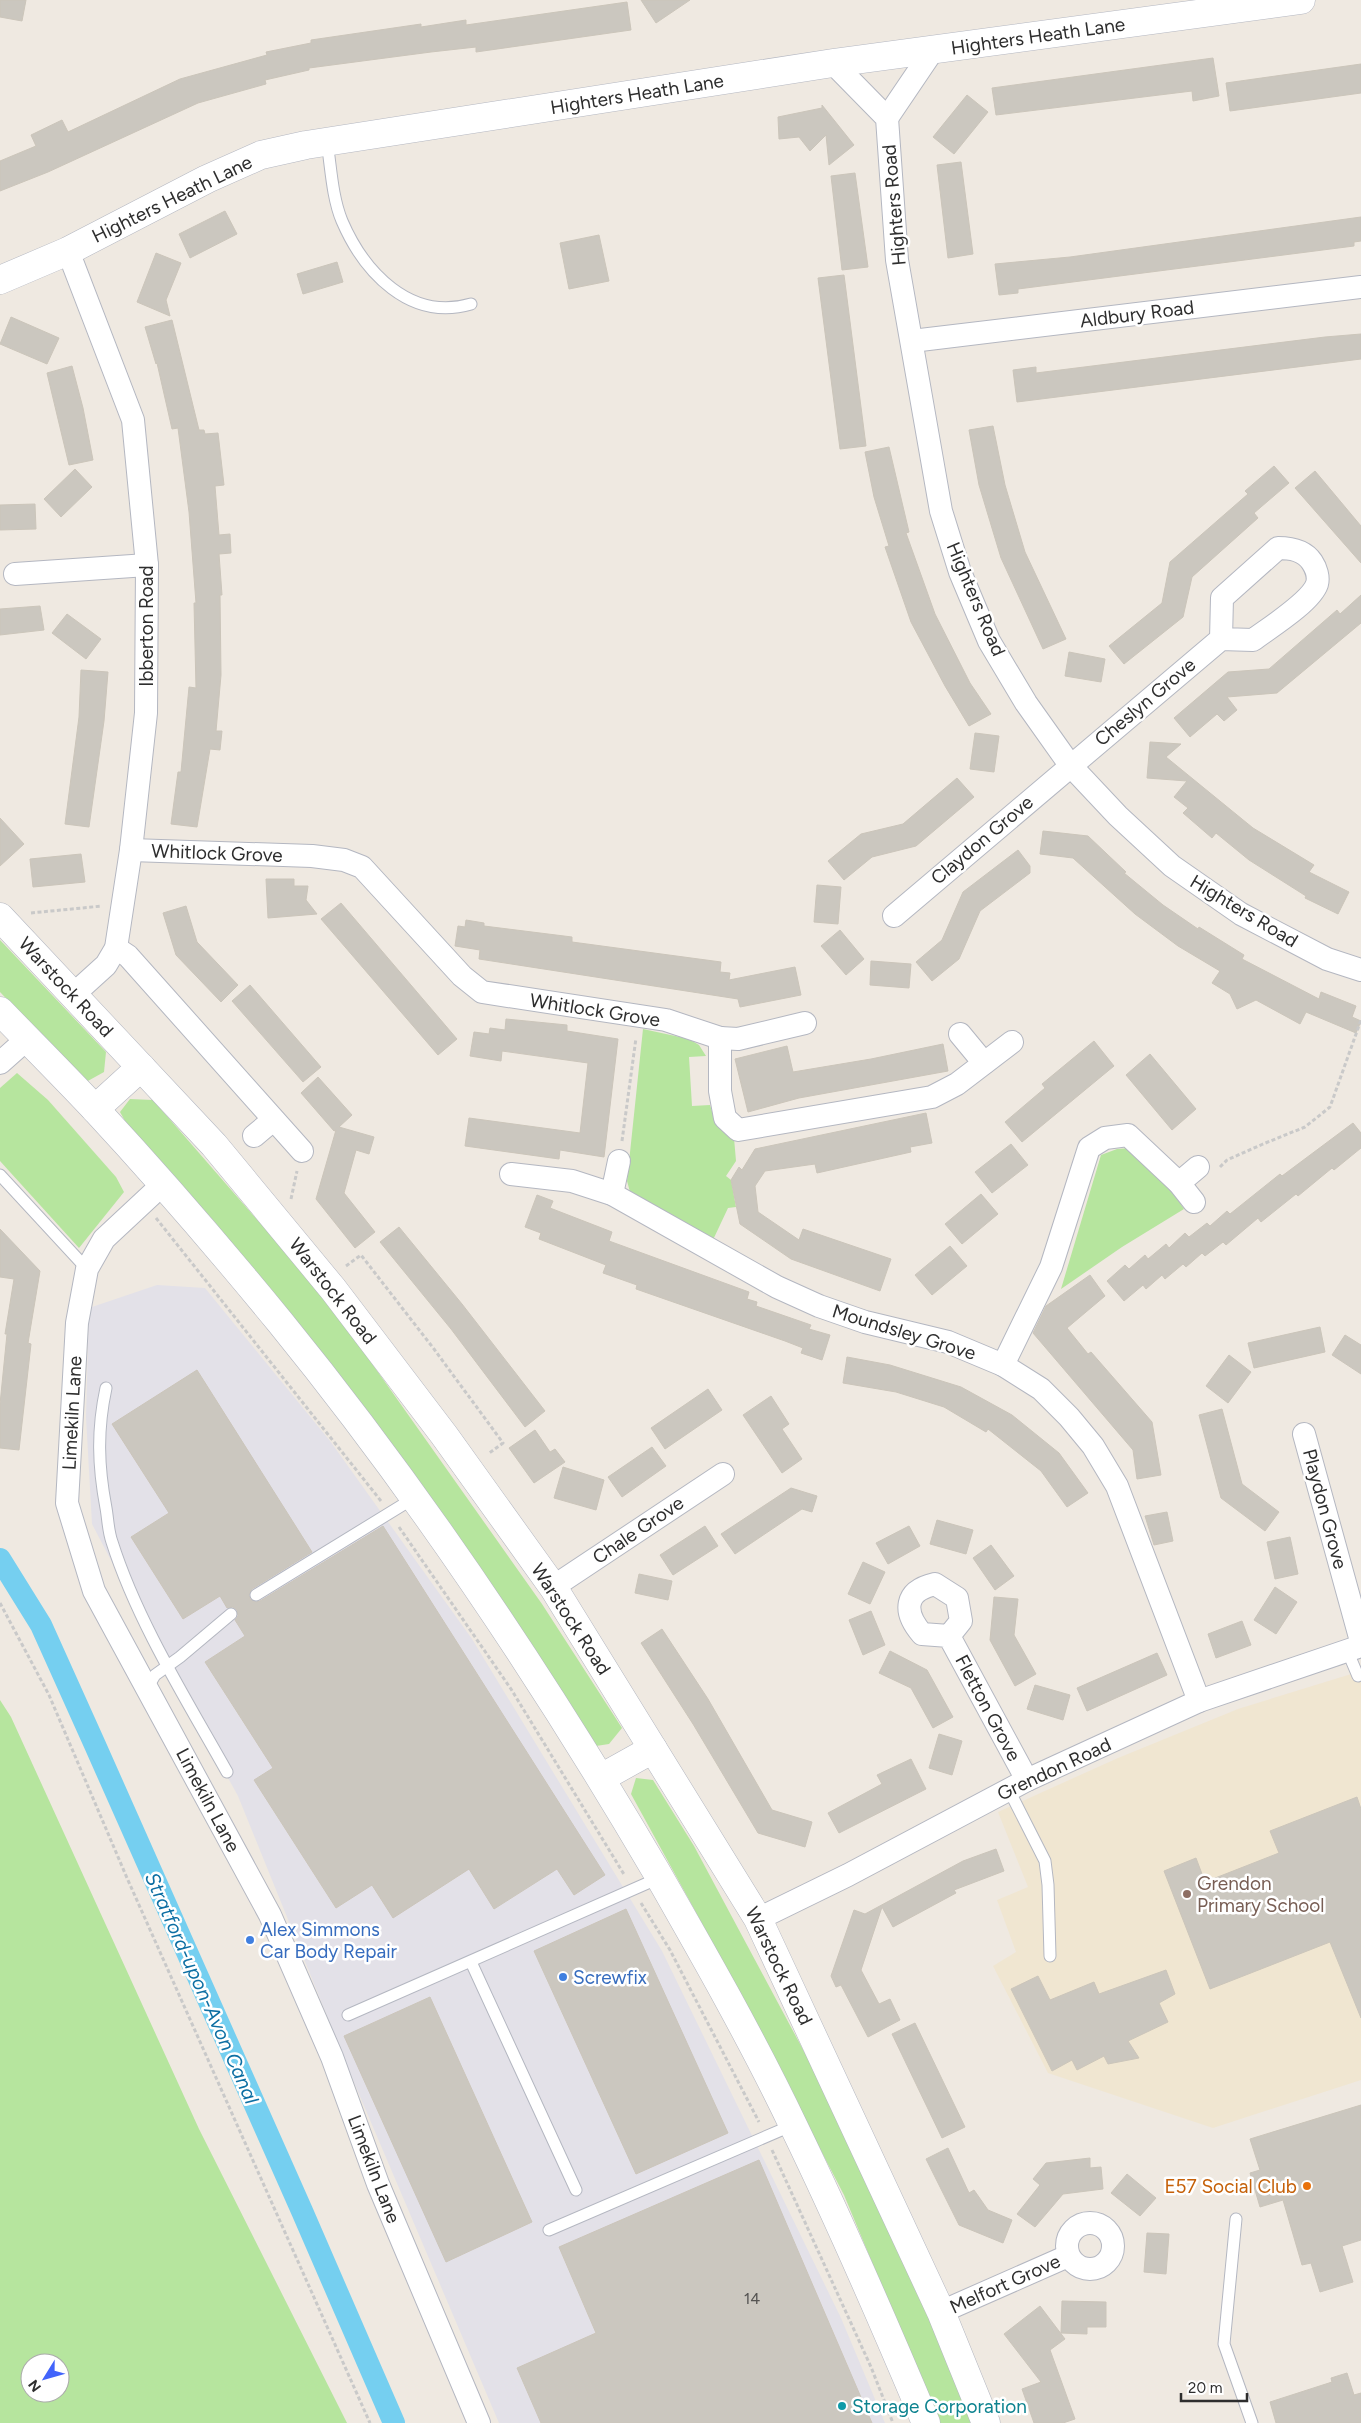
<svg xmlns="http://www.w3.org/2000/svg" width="1361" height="2423" font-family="Figtree,sans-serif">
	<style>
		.industrial { fill: #e3e1e8 }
		.education { fill: #f0e6d1 }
		.green { fill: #b6e59e; fill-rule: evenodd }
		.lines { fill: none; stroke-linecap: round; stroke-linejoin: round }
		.canal { stroke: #75cff0; stroke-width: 22 }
		.building { fill: #cbc7bf; stroke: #cbc5ba }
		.service-casing { stroke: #b4b7c1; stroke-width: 13 }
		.minor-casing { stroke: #b4b7c1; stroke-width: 24 }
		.tertiary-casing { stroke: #b4b7c1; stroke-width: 29 }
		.path { stroke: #c9c9c9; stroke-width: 3; stroke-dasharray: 4 2.5; stroke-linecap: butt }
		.service { stroke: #fff; stroke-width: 11 }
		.minor { stroke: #fff; stroke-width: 22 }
		.tertiary { stroke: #fff; stroke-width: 28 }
		.education-dot { fill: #8d6e63; stroke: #fff; stroke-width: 2 }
		.shop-dot { fill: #3f7fe0; stroke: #fff; stroke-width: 2 }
		.food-dot { fill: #e8710a; stroke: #fff; stroke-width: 2 }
		.culture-dot { fill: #0f9aa8; stroke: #fff; stroke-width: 2 }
		.labels { text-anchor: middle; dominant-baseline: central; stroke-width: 5; stroke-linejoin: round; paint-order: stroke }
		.number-label { font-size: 16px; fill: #555452 }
		.street-label { font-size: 19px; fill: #2e2e2e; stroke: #fff }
		.education-label { font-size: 19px; fill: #785e54; stroke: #fff; text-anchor: start }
		.shop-label { font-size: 19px; fill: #366cbe; stroke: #fff; text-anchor: start }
		.food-label { font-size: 19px; fill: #c56008; stroke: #fff; text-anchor: end }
		.culture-label { font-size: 19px; fill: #0d838f; stroke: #fff; text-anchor: start }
		.water-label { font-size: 20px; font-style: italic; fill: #0d6fa3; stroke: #fff }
	</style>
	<rect width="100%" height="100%" fill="#efe9e1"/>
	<!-- industrial -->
	<polygon class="industrial" points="157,1285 205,1288 330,1441 472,1639 662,1951 841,2318 885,2423 499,2423 353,2080 238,1796 171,1675 92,1524 86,1417 89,1308"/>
	<!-- education -->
	<polygon class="education" points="1361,1671 1361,2080 1213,2128 1048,2073 993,1966 1016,1952 997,1900 1028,1887 998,1812 1118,1758 1238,1709"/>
	<!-- green -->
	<g class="green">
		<polygon points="0,940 106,1052 104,1072 86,1082 0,992"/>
		<polygon points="643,1029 689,1039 699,1045 706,1056 689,1057 692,1106 710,1105 715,1121 734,1138 736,1161 726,1176 731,1180 736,1207 728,1208 712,1242 630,1192 627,1181"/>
		<polygon points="17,1073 48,1100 116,1177 124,1192 79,1248 0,1161 0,1088"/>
		<polygon points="130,1099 153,1100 327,1300 542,1604 622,1728 609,1744 596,1746 348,1393 214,1221 130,1130 120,1112"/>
		<polygon points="1130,1148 1170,1188 1184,1209 1122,1247 1061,1289 1101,1155 1117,1149"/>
		<path d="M0,1700L11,1717L199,2129L347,2423H0ZM30,2363H60V2393H30Z"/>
		<polygon points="636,1778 653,1780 694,1846 830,2100 939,2341 971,2423 939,2423 844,2195 721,1958 631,1794"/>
	</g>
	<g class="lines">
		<!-- canal -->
		<polyline class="canal" points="0,1559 41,1625 95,1745 302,2211 394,2423"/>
	</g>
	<!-- building -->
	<g class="building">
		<polygon points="0,0 26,0 22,21 0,17"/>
		<polygon points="641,0 690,0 656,23"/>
		<polygon points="627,2 631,30 476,52 476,47 431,52 309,68 309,70 265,80 266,84 198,103 48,172 0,191 0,161 36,146 31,135 62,120 68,132 180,79 267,55 266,52 311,43 311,40 421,24 421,27 466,20 466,25"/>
		<polygon points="1213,58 1219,96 1193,101 1192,91 996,115 992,88"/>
		<polygon points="1361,64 1361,93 1230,111 1226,83"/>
		<polygon points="967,95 988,112 954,154 933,137"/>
		<polygon points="822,105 854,145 829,165 826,135 810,151 799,137 779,139 778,117 822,108"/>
		<polygon points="961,162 973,254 948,258 937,165"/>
		<polygon points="855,173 868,267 842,270 831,176"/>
		<polygon points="225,211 237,234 190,258 179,234"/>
		<polygon points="1361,217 1361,241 1354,242 1354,246 1018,289 1018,293 999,295 995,264 1070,257"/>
		<polygon points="599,235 609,281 569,289 560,243"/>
		<polygon points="156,253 181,263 166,300 170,316 137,302"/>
		<polygon points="337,262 343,282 303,294 297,274"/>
		<polygon points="844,275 866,446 840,449 818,278"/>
		<polygon points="11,317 59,338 47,364 0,344"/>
		<polygon points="172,320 199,430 204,430 205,434 218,433 224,485 215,486 219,535 230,534 231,553 219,554 222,595 220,595 221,675 216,731 222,731 220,750 210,749 197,827 171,824 178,772 181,772 189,687 196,688 194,603 196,603 189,512 178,428 172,429 157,363 156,364 145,327"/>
		<polygon points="1361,334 1361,359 1017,402 1013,370 1036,367 1036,373 1325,337"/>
		<polygon points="72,366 83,408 93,460 69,465 47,373"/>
		<polygon points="993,426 1005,485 1025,552 1066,639 1043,649 1001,558 979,485 969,430"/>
		<polygon points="889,447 909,532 906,533 935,614 970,683 991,714 969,726 945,686 911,622 885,547 889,546 874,497 865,452"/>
		<polygon points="1274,466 1289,483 1254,513 1258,518 1192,577 1183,617 1124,664 1109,646 1162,603 1170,562 1248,494 1245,491"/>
		<polygon points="75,469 92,487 61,517 44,499"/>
		<polygon points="1315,471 1361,526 1361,563 1295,488"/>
		<polygon points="35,504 36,529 0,530 0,505"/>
		<polygon points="1361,595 1361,623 1277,693 1227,697 1237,710 1224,721 1217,714 1190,737 1174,718 1228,672 1269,669 1337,610 1340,614"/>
		<polygon points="40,606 44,630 0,635 0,609"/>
		<polygon points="67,614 101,639 86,659 52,633"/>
		<polygon points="1069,652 1105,659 1101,682 1065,676"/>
		<polygon points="81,670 108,672 104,721 89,827 65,824 79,717"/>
		<polygon points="975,733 999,736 994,772 970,769"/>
		<polygon points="1150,742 1181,744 1166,757 1253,828 1314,865 1309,872 1349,892 1338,914 1305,898 1306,896 1249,860 1216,833 1212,838 1183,813 1188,808 1174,797 1187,781 1147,778"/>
		<polygon points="957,778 974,797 916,846 872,857 844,880 828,861 861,834 903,824"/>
		<polygon points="0,818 24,844 0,866"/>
		<polygon points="1043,831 1088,836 1126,872 1124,873 1163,905 1198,929 1199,927 1244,955 1242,959 1319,999 1321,992 1356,1006 1352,1017 1361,1021 1356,1033 1306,1012 1300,1024 1256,1000 1237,1009 1230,994 1212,983 1220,971 1178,946 1135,914 1073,858 1040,854"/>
		<polygon points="1018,850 1030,866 1030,873 980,911 959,959 932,981 916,962 942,940 963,892"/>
		<polygon points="81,854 85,882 33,887 30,859"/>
		<polygon points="266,879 294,879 294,886 308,886 306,900 317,914 268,918"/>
		<polygon points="817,885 841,887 838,924 814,922"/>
		<polygon points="341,903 457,1039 438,1055 321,919"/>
		<polygon points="186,906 197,942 238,985 221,1002 176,955 163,913"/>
		<polygon points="466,920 484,923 484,926 572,937 572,942 721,962 720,972 730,973 729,980 795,967 801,995 740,1007 738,999 479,959 480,950 455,946 458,926 465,927"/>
		<polygon points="840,930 864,959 846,975 821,946"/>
		<polygon points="871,961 911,964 909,988 870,985"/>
		<polygon points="250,985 321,1067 303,1082 232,1001"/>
		<polygon points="506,1019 567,1025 567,1031 618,1039 604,1157 560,1150 559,1159 465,1146 469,1118 580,1133 588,1063 502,1051 501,1061 470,1056 474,1032 489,1034 490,1028 505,1030"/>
		<polygon points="1094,1041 1114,1066 1022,1142 1005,1122 1045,1088 1042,1084"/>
		<polygon points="943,1044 948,1071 799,1098 748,1112 735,1059 787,1046 793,1072 871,1059"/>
		<polygon points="1150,1054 1196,1109 1172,1130 1126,1075"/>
		<polygon points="318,1077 352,1115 339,1127 374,1137 369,1154 356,1150 344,1193 375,1232 355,1248 316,1199 336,1130 334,1131 301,1093"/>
		<polygon points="926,1113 932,1143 910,1147 911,1152 817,1173 815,1164 765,1171 755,1186 758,1212 799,1240 803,1229 891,1259 880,1291 791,1259 740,1224 731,1180 739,1167 742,1170 755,1149"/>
		<polygon points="1353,1123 1361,1133 1361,1148 1334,1170 1332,1168 1298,1196 1296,1194 1261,1222 1258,1218 1226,1245 1223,1242 1205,1256 1202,1253 1186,1267 1183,1264 1165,1279 1162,1275 1146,1289 1143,1285 1124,1301 1107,1281 1125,1265 1129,1269 1145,1255 1148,1259 1166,1244 1169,1248 1185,1233 1189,1237 1207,1223 1210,1226 1227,1211 1230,1214 1280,1174 1282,1176"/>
		<polygon points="1011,1144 1028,1165 992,1193 975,1172"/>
		<polygon points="981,1194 998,1214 962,1244 945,1224"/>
		<polygon points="537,1195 553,1201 550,1208 612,1232 609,1241 749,1292 747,1299 757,1302 756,1306 811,1325 809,1329 830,1335 822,1360 801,1353 803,1348 785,1341 636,1289 637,1285 603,1273 606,1265 539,1239 541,1233 525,1227"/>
		<polygon points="399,1227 462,1304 545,1411 525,1427 451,1329 380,1242"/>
		<polygon points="0,1229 40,1271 28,1343 31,1344 19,1450 0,1448 0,1404 7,1334 5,1334 14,1279 0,1277"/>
		<polygon points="950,1246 967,1266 932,1295 915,1275"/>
		<polygon points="1090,1275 1105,1296 1067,1328 1088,1354 1091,1352 1152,1422 1161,1475 1137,1479 1133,1450 1033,1333 1046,1306"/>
		<polygon points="1320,1327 1325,1352 1254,1368 1248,1343"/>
		<polygon points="1345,1335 1361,1345 1361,1374 1332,1355"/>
		<polygon points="1229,1355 1251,1372 1228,1403 1206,1386"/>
		<polygon points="847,1357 890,1365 961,1387 1012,1415 1059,1453 1088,1493 1067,1507 1041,1471 988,1429 986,1432 944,1407 896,1392 843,1383"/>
		<polygon points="197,1370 312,1552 252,1589 249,1595 250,1599 256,1602 260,1601 383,1526 605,1875 574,1895 557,1869 494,1909 469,1869 393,1918 372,1885 336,1908 254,1780 273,1768 205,1662 245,1636 235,1620 238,1616 237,1610 233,1607 227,1608 220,1596 183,1619 131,1537 169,1513 112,1424"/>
		<polygon points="708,1389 722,1410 665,1449 651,1428"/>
		<polygon points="771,1396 789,1424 782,1429 802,1459 782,1473 743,1415"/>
		<polygon points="1222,1409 1242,1484 1279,1512 1265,1531 1221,1498 1199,1415"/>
		<polygon points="535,1430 550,1452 555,1449 565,1462 534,1483 509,1448"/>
		<polygon points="652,1447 666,1466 622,1497 608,1477"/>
		<polygon points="563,1467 604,1480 596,1510 554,1498"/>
		<polygon points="791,1488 817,1496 812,1512 802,1509 735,1554 721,1534"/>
		<polygon points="1167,1512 1173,1541 1154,1545 1145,1516"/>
		<polygon points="937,1520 973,1530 966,1554 930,1544"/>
		<polygon points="705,1526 718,1546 673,1575 660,1555"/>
		<polygon points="909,1526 920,1546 888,1564 876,1543"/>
		<polygon points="1290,1537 1298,1574 1275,1579 1267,1542"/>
		<polygon points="991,1545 1014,1576 995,1590 973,1558"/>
		<polygon points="863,1562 885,1572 870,1604 848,1594"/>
		<polygon points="639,1574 672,1581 668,1600 635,1593"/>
		<polygon points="1275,1587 1297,1602 1276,1634 1254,1620"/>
		<polygon points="994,1597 1018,1599 1014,1635 1036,1674 1015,1686 990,1640"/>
		<polygon points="871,1611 885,1645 863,1655 849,1620"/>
		<polygon points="1242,1621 1251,1645 1216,1658 1208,1634"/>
		<polygon points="662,1629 708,1699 772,1810 812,1822 805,1847 758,1833 693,1724 641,1643"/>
		<polygon points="890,1651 927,1670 953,1717 933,1728 911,1688 879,1673"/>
		<polygon points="1157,1653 1167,1675 1087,1711 1077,1688"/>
		<polygon points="1035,1685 1070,1695 1063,1720 1027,1709"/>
		<polygon points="939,1734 962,1741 952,1775 929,1768"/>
		<polygon points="911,1759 926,1789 839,1833 828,1813 882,1784 877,1775"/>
		<polygon points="1357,1797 1361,1809 1361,2018 1330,1942 1210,1989 1164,1871 1196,1858 1205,1882 1279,1853 1270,1831"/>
		<polygon points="996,1849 1004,1871 954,1890 956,1893 893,1927 882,1907 861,1970 879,2004 890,1999 900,2020 868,2037 841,1985 836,1987 831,1976 854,1910 865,1914 963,1861"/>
		<polygon points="626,1909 728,2133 636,2174 534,1951"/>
		<polygon points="1166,1970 1175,1994 1159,2003 1168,2022 1128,2041 1139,2058 1108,2064 1104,2056 1077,2070 1072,2060 1052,2071 1011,1989 1038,1976 1050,2000 1094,1982 1099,1994"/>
		<polygon points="430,1997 532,2222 446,2262 344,2036"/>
		<polygon points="915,2023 965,2127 942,2138 892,2034"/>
		<polygon points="1361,2105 1361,2240 1342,2246 1353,2282 1320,2292 1311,2263 1302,2265 1283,2200 1260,2207 1250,2173 1260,2170 1250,2139"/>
		<polygon points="948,2148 969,2193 974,2190 988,2210 1012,2220 1003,2243 959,2225 926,2159"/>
		<polygon points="1090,2158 1090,2168 1101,2167 1103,2189 1063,2194 1035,2227 1017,2214 1040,2185 1033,2179 1046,2163"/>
		<polygon points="759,2160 872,2423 541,2423 517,2368 596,2333 559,2247"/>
		<polygon points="1127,2174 1156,2198 1140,2216 1111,2193"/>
		<polygon points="1147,2233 1169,2234 1166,2274 1144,2272"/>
		<polygon points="1062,2301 1106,2302 1106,2327 1087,2327 1087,2334 1061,2333"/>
		<polygon points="1040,2306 1065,2339 1050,2350 1075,2419 1063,2423 1034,2423 1022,2389 1041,2382 1004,2334"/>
		<polygon points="1347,2373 1354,2395 1361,2393 1361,2423 1276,2423 1270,2402 1332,2382 1331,2378"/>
	</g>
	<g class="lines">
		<defs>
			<g id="service">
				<path d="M327,142C331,167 332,197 342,221C364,272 410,322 471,304"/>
				<polyline points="0,1175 87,1269"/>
				<path d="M106,1388C97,1430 98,1466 106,1508C108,1519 108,1531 112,1542C137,1621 186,1699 227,1772"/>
				<polyline points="256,1595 414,1498"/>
				<polyline points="1347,1650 1358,1676"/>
				<polyline points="148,1687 155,1675 180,1657 231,1614"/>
				<polyline points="1009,1790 1045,1861 1048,1885 1050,1956"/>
				<polyline points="471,1962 576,2190"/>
				<polyline points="348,2015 659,1878"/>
				<polyline points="1236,2219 1224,2344 1252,2423"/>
				<polyline points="549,2230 793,2125"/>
			</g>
			<g id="minor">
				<polyline points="833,63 887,118 897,260 941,511 960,572 989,641 1026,703 1070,765 1118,816 1172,866 1241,914 1327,959 1361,970"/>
				<polyline points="887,118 933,50"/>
				<polyline points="68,251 133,420 147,565 146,713 131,850 116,948 106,965 74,994"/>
				<polyline points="912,341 1361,287"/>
				<polyline points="15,574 147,565"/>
				<polyline points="131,850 312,856 344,860 362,867 462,976 482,992 666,1020 720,1038 720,1091 725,1118 738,1130 932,1097 957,1084 1012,1042"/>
				<path d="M894,916L1221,639L1222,598L1278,548C1291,548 1304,550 1312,562C1316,568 1319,577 1317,584C1311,602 1269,628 1253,640L1221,639"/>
				<polyline points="116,948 128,956 302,1151"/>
				<polyline points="960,1034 984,1063"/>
				<polyline points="720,1038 738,1039 805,1023"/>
				<polyline points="0,1063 27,1039"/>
				<polyline points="254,1136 273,1120"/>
				<polyline points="511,1174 572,1181 612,1194 777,1287 819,1306 865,1322 948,1342 1003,1365 1041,1389 1069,1417 1093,1446 1117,1486 1199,1701"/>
				<polyline points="1179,1183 1198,1167"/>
				<polyline points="163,1184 104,1239 87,1269 77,1323 67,1503 94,1591 270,1915 332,2057 378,2184 479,2423"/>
				<polyline points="612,1194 619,1161"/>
				<polyline points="1003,1365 1051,1267 1089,1148 1105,1138 1128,1135 1179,1183 1194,1202"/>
				<polyline points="1304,1434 1361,1641"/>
				<polyline points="553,1587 723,1474"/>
				<path d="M949,1636L961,1621L957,1598L935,1584C904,1591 903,1612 922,1634L949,1636L1027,1780"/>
				<polyline points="758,1919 848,1875 1027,1780 1199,1701 1361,1646"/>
				<circle cx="1090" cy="2246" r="23"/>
				<polyline points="941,2312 1068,2256"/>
			</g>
			<g id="tertiary">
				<polyline points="0,280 68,251 207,179 261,155 306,145 833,63 1301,0"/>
				<polyline points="0,917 214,1145 333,1289 444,1435 553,1587 758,1919 941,2312 986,2423"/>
				<path d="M0,1011C32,1044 64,1076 95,1109C159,1178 221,1250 280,1322C420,1494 544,1680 656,1871C704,1955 752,2039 794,2127C841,2224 884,2323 926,2423"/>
				<polyline points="95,1109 141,1067"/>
				<polyline points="601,1778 653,1749"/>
			</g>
		</defs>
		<!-- service casing -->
		<use href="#service" class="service-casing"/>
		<!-- minor casing -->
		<use href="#minor" class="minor-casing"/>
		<!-- tertiary casing -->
		<use href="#tertiary" class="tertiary-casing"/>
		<!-- path -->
		<g class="path">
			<polyline points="31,913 102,906"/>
			<polyline points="622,1141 636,1038"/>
			<polyline points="1220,1167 1227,1160 1263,1144 1305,1127 1330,1107 1361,1020"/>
			<polyline points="291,1199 297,1171"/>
			<polyline points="156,1218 381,1501"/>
			<polyline points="346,1266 361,1255 434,1349 503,1443 488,1454"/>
			<polyline points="399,1527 511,1689 625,1876"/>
			<polyline points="0,1603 49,1695 127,1878 370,2423"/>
			<polyline points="641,1903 670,1950 759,2122"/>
			<polyline points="772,2150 871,2367 893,2423"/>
		</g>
		<!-- service -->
		<use href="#service" class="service"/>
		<!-- minor -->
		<use href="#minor" class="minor"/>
		<!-- tertiary -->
		<use href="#tertiary" class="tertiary"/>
	</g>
	<!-- markers -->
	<circle class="education-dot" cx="1187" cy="1894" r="5"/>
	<g class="shop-dot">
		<circle cx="250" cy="1940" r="5"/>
		<circle cx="563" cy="1977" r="5"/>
	</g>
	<circle class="food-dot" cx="1307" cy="2186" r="5"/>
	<circle class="culture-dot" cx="842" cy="2406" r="5"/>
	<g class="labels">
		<!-- number labels -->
		<g class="number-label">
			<text x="752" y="2298">14</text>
		</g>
		<!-- street labels -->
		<g class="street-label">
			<text transform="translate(1038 36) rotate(-8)">Highters Heath Lane</text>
			<text transform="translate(637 94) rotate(-9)">Highters Heath Lane</text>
			<text transform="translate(172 199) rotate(-26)">Highters Heath Lane</text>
			<text transform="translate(894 205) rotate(-95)">Highters Road</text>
			<text transform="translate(1137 314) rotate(-7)">Aldbury Road</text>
			<text transform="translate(976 599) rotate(67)">Highters Road</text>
			<text transform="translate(146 626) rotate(-90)">Ibberton Road</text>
			<text transform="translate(1145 702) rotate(-40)">Cheslyn Grove</text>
			<text transform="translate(982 840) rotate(-40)">Claydon Grove</text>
			<text transform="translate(217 853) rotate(2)">Whitlock Grove</text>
			<text transform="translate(1244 911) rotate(31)">Highters Road</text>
			<text transform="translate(66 987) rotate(47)">Warstock Road</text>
			<text transform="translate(595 1010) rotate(9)">Whitlock Grove</text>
			<text transform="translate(333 1291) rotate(52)">Warstock Road</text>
			<text transform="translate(904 1332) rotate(17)">Moundsley Grove</text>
			<text transform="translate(72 1413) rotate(-87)">Limekiln Lane</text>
			<text transform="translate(1325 1509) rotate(75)">Playdon Grove</text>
			<text transform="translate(638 1530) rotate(-34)">Chale Grove</text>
			<text transform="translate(571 1619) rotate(57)">Warstock Road</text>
			<text transform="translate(988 1708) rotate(62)">Fletton Grove</text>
			<text transform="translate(1054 1769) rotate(-25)">Grendon Road</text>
			<text transform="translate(208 1800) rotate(62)">Limekiln Lane</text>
			<text transform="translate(779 1966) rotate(64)">Warstock Road</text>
			<text transform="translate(374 2169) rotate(69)">Limekiln Lane</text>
			<text transform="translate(1005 2284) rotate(-24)">Melfort Grove</text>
		</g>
		<!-- education labels -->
		<g class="education-label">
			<text x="1197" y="1883">Grendon<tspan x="1197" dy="22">Primary School</tspan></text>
		</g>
		<!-- shop labels -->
		<g class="shop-label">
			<text x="260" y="1929">Alex Simmons<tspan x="260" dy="22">Car Body Repair</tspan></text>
			<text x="573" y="1977">Screwfix</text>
		</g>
		<!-- food labels -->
		<g class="food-label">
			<text x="1297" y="2186">E57 Social Club</text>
		</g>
		<!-- culture labels -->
		<g class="culture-label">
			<text x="852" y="2406">Storage Corporation</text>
		</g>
		<!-- water labels -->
		<g class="water-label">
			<text transform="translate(202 1988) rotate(66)">Stratford-upon-Avon Canal</text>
		</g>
	</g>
	<!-- north arrow -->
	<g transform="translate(45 2378) rotate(233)"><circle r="24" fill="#ffffff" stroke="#ababab"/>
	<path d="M0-4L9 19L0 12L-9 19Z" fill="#4264fb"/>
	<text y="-8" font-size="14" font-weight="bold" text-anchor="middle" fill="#2e2e2e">N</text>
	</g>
	<!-- scale -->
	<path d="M1181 2393v8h66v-8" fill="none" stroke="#2e2e2e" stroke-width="2.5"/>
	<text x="1188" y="2393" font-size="15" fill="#2e2e2e" stroke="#ffffff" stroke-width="4" paint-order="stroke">20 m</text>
</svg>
